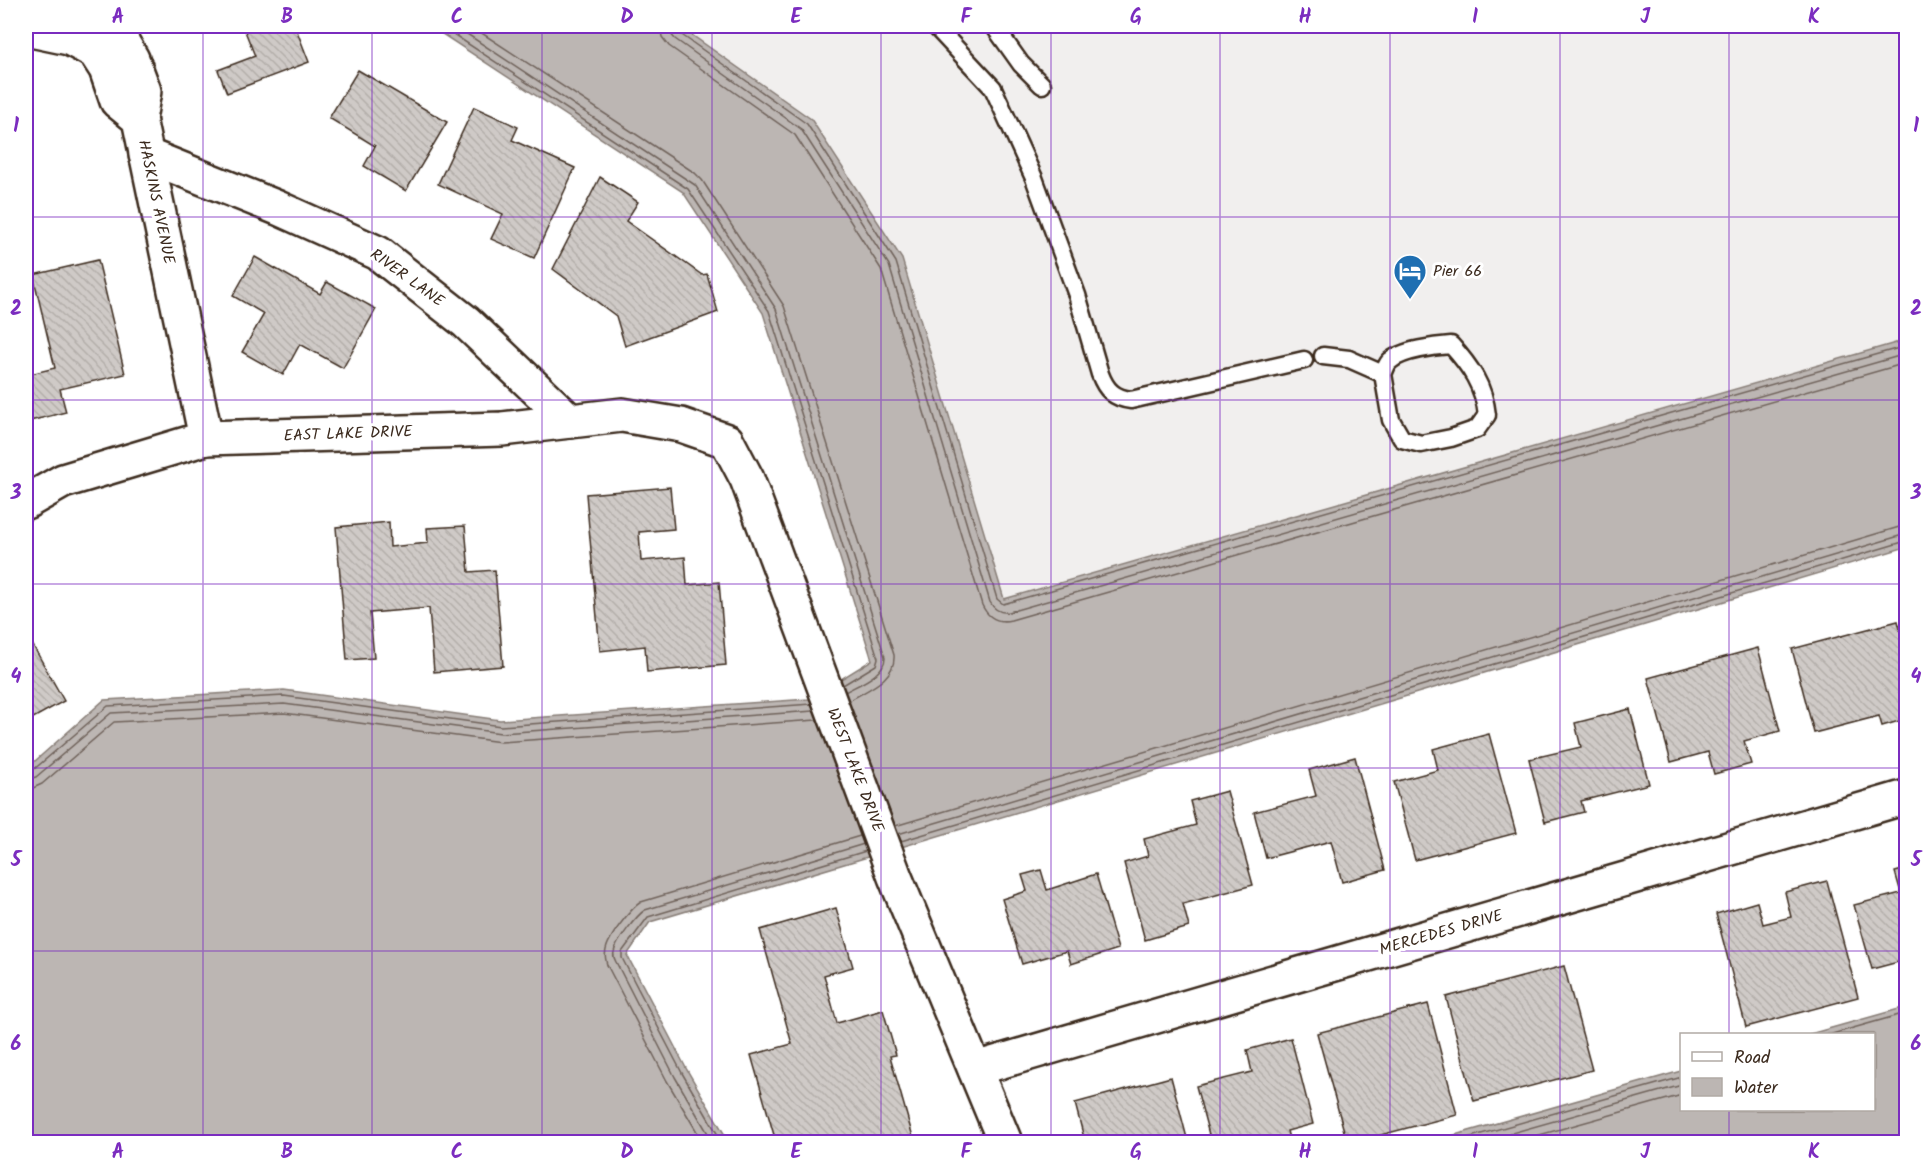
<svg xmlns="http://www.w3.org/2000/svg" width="1932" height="1168" font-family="Kalam,sans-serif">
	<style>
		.built { fill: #f1efee }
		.water { fill: #bcb6b3; stroke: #887e77; stroke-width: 1.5 }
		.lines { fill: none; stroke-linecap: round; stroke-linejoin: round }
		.shore { stroke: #6f625a; stroke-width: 1.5 }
		.building { fill: url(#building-back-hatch); stroke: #3b2a1e; stroke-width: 1.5 }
		.lane-casing { stroke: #3b2a1e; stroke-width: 21 }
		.street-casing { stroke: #3b2a1e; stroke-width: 38 }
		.lane { stroke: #fff; stroke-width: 16 }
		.street { stroke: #fff; stroke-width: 33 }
		.grid { fill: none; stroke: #7b2cbf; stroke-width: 1.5; stroke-opacity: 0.55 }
		.labels { text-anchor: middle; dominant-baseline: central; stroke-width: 6; stroke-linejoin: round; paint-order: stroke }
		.street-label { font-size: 16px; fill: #3b2a1e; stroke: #fff }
		.poi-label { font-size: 16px; fill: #3b2a1e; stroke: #fff; text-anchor: start }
		.neatline { fill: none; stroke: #7b2cbf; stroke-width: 2 }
		.grid-label { font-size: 20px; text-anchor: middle; font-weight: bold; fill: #7b2cbf }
	</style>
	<defs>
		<pattern id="building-back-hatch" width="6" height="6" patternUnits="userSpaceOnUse" patternTransform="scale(1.5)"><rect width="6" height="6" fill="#cfcac7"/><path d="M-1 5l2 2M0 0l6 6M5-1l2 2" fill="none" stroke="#b3aeaa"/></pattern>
	</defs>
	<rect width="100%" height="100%" fill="#fff"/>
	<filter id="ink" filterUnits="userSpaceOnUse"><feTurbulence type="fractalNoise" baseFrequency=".0167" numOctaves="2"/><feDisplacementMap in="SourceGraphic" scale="12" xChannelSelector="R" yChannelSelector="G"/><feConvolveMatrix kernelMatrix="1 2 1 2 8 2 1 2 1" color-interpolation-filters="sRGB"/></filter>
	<g filter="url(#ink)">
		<!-- built -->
		<polygon class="built" points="679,26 1906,26 1906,340 1003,599 902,259 811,119"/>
		<!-- water -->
		<g class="water">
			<polygon points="430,26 679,26 811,119 902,259 1004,599 1906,340 1906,547 650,922 627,955 687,1070 729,1142 26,1142 26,769 104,700 284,690 500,720 809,699 872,660 763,313 683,192"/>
			<polygon points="1906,1007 1906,1142 1430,1142 1681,1071 1682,1110 1874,1110 1874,1034 1810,1034"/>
		</g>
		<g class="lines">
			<!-- shore -->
			<g class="shore">
				<polyline points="441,26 688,189 769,311 878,658 876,665 843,685"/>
				<path d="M455,26L695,185L776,309L885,657C885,675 859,684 845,692"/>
				<path d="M471,26L695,173L702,180L784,306L894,655C896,680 866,690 849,701"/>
				<path d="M660,26L662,37L669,46L795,135L881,269L982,605C988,618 998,623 1011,620L1906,363"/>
				<path d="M669,26L670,33L675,39L801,129L889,265L990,602C994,610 1000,613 1009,612L1906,354"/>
				<polyline points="677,26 679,33 807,124 896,262 997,599 1003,604 1906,346"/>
				<polyline points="26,773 32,771 108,706 284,696 501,726 812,704"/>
				<polyline points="26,780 36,777 111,713 284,704 501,733 814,711"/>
				<polyline points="26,789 33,788 42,784 114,722 284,713 501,742 817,720"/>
				<polyline points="895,826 1906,525"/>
				<polyline points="898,834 1906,534"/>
				<polyline points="901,841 1906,541"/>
				<polyline points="1832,1034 1906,1013"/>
				<path d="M703,1142L667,1081L607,965C606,960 604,956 606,950C608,938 631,908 641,902L860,836"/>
				<path d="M713,1142L675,1077L616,962C614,958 613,956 614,952C616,942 637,915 645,910L864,844"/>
				<polyline points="722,1142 682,1073 622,958 622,952 648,917 866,851"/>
				<polyline points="1453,1142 1682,1077"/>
				<polyline points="1480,1142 1682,1085"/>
				<polyline points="1514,1142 1682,1095"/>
			</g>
		</g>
		<!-- building -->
		<g class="building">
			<polygon points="243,26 295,26 309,62 227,93 218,70 255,56"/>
			<polygon points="358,70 447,122 406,191 364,166 375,146 329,118"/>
			<polygon points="474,107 518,127 512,140 575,168 534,258 491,239 503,214 438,184"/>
			<polygon points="600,177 638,202 626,221 702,275 707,274 718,312 625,346 616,316 553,269"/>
			<polygon points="255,257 320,294 327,282 376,309 343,368 300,344 283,375 242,352 264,314 233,296"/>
			<polygon points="98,260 125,374 60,389 66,412 26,422 26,375 55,368 33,275"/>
			<polygon points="670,487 674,529 639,532 641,561 685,557 687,585 719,582 726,665 647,672 645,646 600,651 586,494"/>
			<polygon points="389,522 390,547 428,543 427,528 465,526 469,572 495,570 503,666 434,672 429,608 370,613 374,658 347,660 336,527"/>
			<polygon points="1898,621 1906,654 1906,719 1882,726 1879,716 1814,733 1792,649"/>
			<polygon points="26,633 64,701 26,722"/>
			<polygon points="1758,648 1780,731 1744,741 1751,764 1714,774 1708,752 1671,762 1648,678"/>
			<polygon points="1630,709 1649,784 1581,801 1584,812 1545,822 1529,759 1581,747 1575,723"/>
			<polygon points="1489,734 1516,833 1415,860 1394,782 1438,770 1433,749"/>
			<polygon points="1355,757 1385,870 1342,882 1331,841 1266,858 1254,812 1316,796 1309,770"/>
			<polygon points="1227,791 1253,885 1183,904 1189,927 1145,940 1124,863 1148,856 1144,839 1196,825 1190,801"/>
			<polygon points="1906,869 1906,960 1872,969 1854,905 1901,893 1895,872"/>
			<polygon points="1041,870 1047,890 1096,874 1118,949 1071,964 1067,951 1022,964 1002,899 1027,891 1022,875"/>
			<polygon points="1827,881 1858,997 1746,1027 1716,914 1757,902 1763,924 1791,917 1785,892"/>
			<polygon points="836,908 853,967 824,975 837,1023 883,1010 896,1055 890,1056 913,1137 892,1142 801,1142 799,1136 776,1142 751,1055 792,1044 760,930"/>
			<polygon points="1564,966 1592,1070 1474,1101 1446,997"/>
			<polygon points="1428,1004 1457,1115 1354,1142 1347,1142 1317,1033"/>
			<polygon points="1291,1038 1313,1124 1287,1131 1290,1142 1211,1142 1196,1086 1252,1072 1247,1050"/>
			<polygon points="1171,1077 1188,1142 1085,1142 1075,1103"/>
		</g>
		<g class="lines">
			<defs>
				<g id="lane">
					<path d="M935,26L993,88L1034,178L1077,295L1100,374C1106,390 1114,398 1131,400L1304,360"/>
					<polyline points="994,26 1021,64 1042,85"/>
					<path d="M1323,356L1349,359L1383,374L1391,420L1402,439L1421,444L1451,438L1477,429L1487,415C1484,386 1470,366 1451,345C1436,346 1402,350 1390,361C1387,363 1385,370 1383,374"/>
				</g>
				<g id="street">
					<polyline points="107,26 121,40 132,59 144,91 139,119"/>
					<polyline points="26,29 69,38 95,52 106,69 117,101 139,119 206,438"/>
					<polyline points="146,155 278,208 378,253 466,322 570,421"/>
					<polyline points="26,502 63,481 206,438 502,429 622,415 681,425 727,441 747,479 895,877 1005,1142"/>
					<polyline points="975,1069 1906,797"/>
				</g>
			</defs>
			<!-- lane casing -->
			<use href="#lane" class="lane-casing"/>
			<!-- street casing -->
			<use href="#street" class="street-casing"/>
			<!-- lane -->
			<use href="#lane" class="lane"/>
			<!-- street -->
			<use href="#street" class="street"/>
		</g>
	</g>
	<!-- grid -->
	<path class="grid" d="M203,26V1142M372,26V1142M542,26V1142M712,26V1142M881,26V1142M1051,26V1142M1220,26V1142M1390,26V1142M1560,26V1142M1729,26V1034M26,217H1906M26,400H1906M26,584H1906M26,768H1906M26,951H1906M1729,1110V1142"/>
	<!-- icons -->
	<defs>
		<symbol id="hotel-pin" viewBox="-11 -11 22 30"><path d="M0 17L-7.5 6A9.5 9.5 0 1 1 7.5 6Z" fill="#1f6fb2" stroke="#fff"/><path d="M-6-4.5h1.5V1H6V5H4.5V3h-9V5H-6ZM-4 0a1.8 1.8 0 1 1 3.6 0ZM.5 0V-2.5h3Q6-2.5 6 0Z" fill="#fff"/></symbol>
	</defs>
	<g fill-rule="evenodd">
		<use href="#hotel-pin" x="1391" y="252" width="38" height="52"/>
	</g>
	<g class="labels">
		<!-- street labels -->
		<g class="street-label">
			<text transform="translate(156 202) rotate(78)">HASKINS AVENUE</text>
			<text transform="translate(407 278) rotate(36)">RIVER LANE</text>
			<text transform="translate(348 434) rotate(-2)">EAST LAKE DRIVE</text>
			<text transform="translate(855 770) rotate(69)">WEST LAKE DRIVE</text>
			<text transform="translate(1441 933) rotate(-16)">MERCEDES DRIVE</text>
		</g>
		<!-- poi labels -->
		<g class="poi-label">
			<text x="1433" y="271">Pier 66</text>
		</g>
	</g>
	<!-- margin -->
	<rect width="1932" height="1168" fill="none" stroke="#fff" stroke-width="66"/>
	<!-- legend -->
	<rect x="1680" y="1033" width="195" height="78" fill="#ffffff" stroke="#b1aaa5" stroke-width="1.5"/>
	<rect x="1692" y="1052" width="30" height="9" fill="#ffffff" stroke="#b1aaa5" stroke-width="1.5"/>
	<text x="1734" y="1063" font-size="18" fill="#3b2a1e">Road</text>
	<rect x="1692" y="1078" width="30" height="18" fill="#bcb6b3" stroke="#b1aaa5" stroke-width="1.5"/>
	<text x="1734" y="1093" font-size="18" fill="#3b2a1e">Water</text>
	<rect x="33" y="33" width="1866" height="1102" class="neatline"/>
	<g class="grid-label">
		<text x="118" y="23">A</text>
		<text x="287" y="23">B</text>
		<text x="457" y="23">C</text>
		<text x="627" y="23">D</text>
		<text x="796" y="23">E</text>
		<text x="966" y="23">F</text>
		<text x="1136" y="23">G</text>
		<text x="1305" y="23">H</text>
		<text x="1475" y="23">I</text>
		<text x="1645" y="23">J</text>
		<text x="1814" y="23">K</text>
		<text x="16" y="132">1</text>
		<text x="1916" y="132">1</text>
		<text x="16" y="315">2</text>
		<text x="1916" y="315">2</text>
		<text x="16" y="499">3</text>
		<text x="1916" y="499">3</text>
		<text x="16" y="683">4</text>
		<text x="1916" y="683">4</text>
		<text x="16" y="866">5</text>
		<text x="1916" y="866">5</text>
		<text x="16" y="1050">6</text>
		<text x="1916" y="1050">6</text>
		<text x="118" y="1158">A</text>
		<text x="287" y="1158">B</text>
		<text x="457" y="1158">C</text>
		<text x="627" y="1158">D</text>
		<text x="796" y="1158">E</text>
		<text x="966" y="1158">F</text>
		<text x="1136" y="1158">G</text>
		<text x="1305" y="1158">H</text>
		<text x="1475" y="1158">I</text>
		<text x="1645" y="1158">J</text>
		<text x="1814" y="1158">K</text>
	</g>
</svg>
